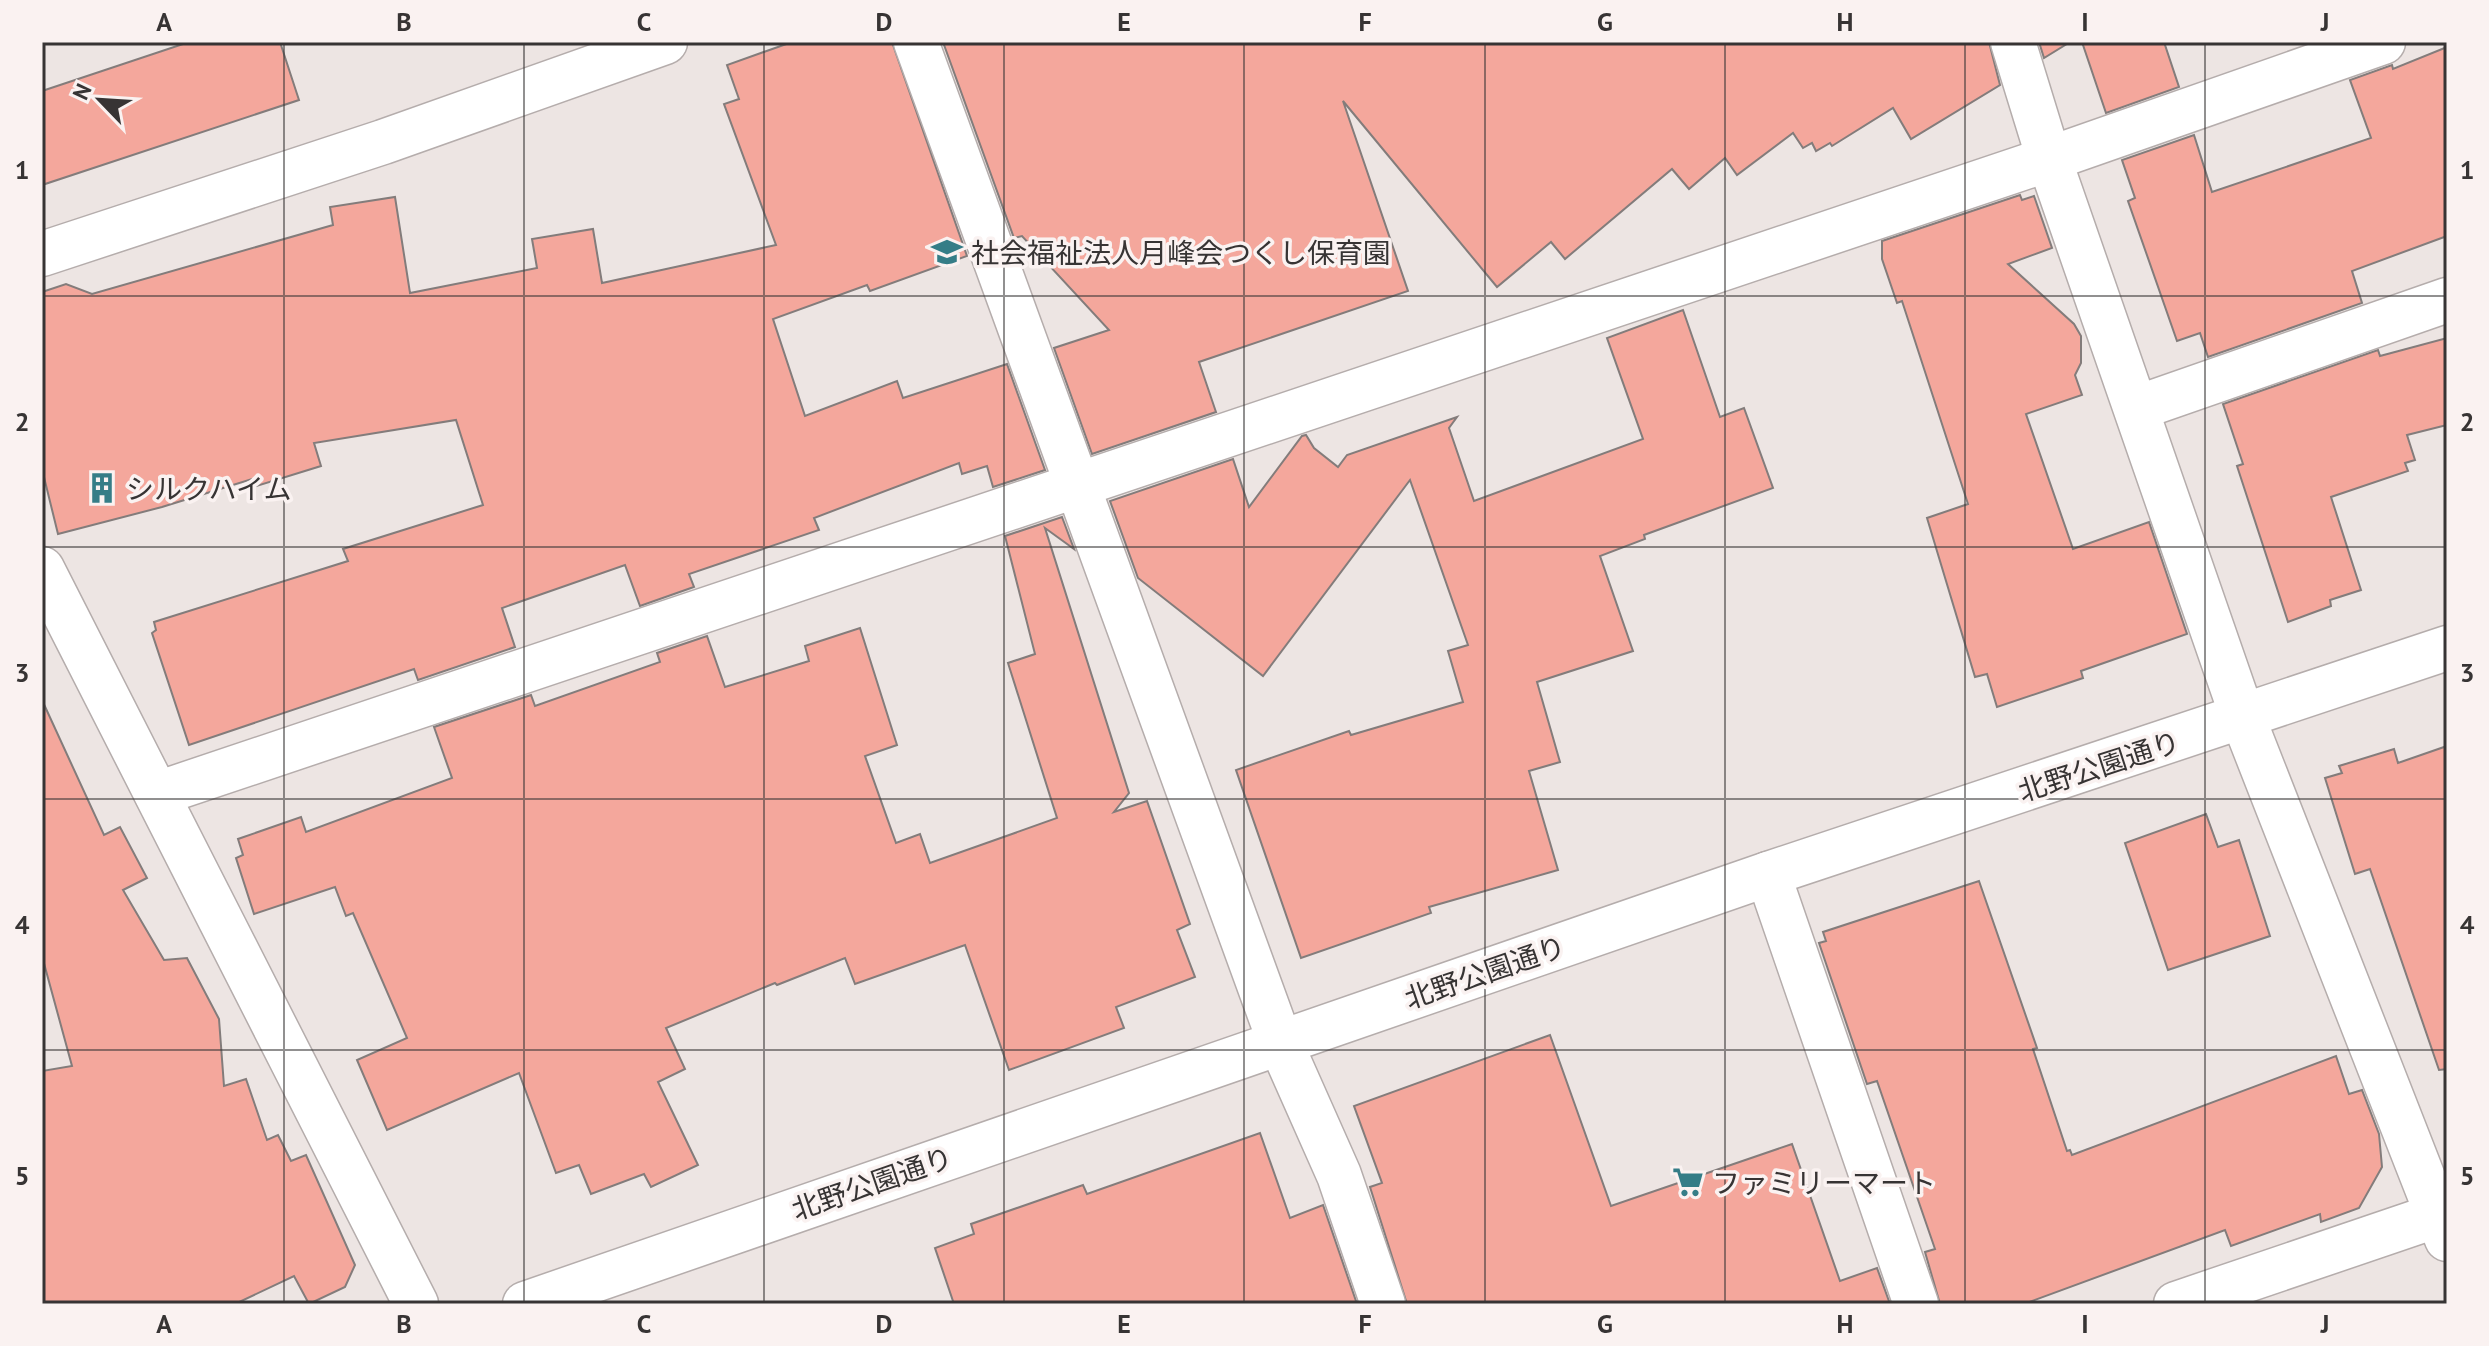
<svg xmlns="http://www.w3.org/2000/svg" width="2489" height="1346" font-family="'PT Sans','Noto Sans JP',sans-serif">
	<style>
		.building { fill: #f4a79c; stroke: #837c7b; stroke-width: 2 }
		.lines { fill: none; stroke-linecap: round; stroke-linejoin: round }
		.minor-casing { stroke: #b5adac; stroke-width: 47 }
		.minor { stroke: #fff; stroke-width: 44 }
		.grid { fill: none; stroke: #373434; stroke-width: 2; stroke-opacity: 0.55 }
		.labels { text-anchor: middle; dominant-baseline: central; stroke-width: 7; stroke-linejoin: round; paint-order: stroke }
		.poi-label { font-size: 28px; fill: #373434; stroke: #faf2f1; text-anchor: start }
		.street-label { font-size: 28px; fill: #373434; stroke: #faf2f1 }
		.neatline { fill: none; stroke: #373434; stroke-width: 3 }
		.grid-label { font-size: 26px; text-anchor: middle; font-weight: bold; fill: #373434 }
	</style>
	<rect width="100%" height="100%" fill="#ede5e3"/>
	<!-- building -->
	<g class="building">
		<polygon points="189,42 280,42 299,100 42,185 42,91"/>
		<polygon points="792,42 892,42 967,256 870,291 867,285 773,319 805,416 897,381 903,398 1007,364 1045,470 993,487 987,466 962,474 959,463 814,518 819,530 689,574 694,587 691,588 640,606 625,565 502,608 515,647 418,680 414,669 189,745 152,633 156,630 154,622 348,561 343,549 483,505 456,420 314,443 321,466 253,487 252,479 162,507 58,534 42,469 42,292 66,284 92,294 333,225 330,207 395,197 410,293 537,268 532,239 593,229 602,283 776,245 724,104 739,99 727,65"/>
		<polygon points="943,42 1989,42 2000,85 1911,139 1893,108 1832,146 1830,143 1816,151 1812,143 1803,148 1793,133 1737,175 1725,158 1689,189 1672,169 1565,259 1551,242 1497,287 1343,101 1408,291 1199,362 1216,412 1092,454 1054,348 1109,330 1022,236 1014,238"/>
		<polygon points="2039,42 2070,42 2044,58"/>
		<polygon points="2082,42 2164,42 2179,87 2106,113"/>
		<polygon points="2447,47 2447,236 2352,271 2362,303 2208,357 2200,333 2177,341 2128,201 2135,198 2122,160 2194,135 2212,192 2371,138 2350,80 2392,65 2393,69"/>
		<polygon points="2020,195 2022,200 2034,196 2052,248 2008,264 2074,324 2081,336 2081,363 2075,375 2082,395 2026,414 2073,549 2149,522 2187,634 2081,671 2083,678 1997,707 1987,674 1975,677 1927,518 1968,504 1902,301 1897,303 1882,259 1882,241"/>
		<polygon points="1683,310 1720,417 1744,408 1773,488 1644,535 1645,539 1600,556 1633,651 1537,682 1560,762 1529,771 1558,870 1429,907 1431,913 1301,958 1236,770 1349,731 1351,735 1463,702 1448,651 1468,645 1410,480 1263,676 1138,578 1110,501 1233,459 1249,507 1302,436 1306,435 1314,448 1338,467 1347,455 1457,417 1449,428 1474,501 1643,439 1607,338"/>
		<polygon points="2447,338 2447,425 2407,435 2415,460 2405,463 2408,471 2331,497 2361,590 2330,600 2331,606 2288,622 2237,466 2243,464 2223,404 2378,350 2380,356"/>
		<polygon points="1062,517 1074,549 1045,528 1129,793 1114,812 1147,801 1190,924 1177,930 1195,977 1116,1007 1124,1028 1009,1070 965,945 855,984 845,958 777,985 775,983 666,1028 685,1069 658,1082 698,1165 651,1187 644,1174 591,1194 579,1165 556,1173 519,1073 387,1130 357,1060 407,1038 353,913 346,916 335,887 254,914 236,858 243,855 238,839 301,817 306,832 452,778 434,727 531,695 535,706 660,662 657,653 707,636 725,687 809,661 805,646 860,628 897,745 865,756 896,843 920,834 930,863 1057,818 1008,663 1035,654 1005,536"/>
		<polygon points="42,700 104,835 120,827 147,878 123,890 164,960 187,958 219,1019 224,1086 246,1079 267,1140 278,1135 291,1161 306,1155 355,1265 345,1287 309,1304 294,1276 235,1304 42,1304 42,1071 72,1066 42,956"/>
		<polygon points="2447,746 2447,1069 2439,1070 2370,869 2355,874 2325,778 2342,773 2339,766 2394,749 2398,763"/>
		<polygon points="2206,814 2218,847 2239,840 2270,936 2168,970 2125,843"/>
		<polygon points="1979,881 2037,1048 2033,1049 2067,1151 2070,1150 2072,1155 2336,1056 2349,1094 2362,1090 2379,1134 2382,1167 2359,1208 2321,1222 2320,1214 2231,1246 2225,1230 2024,1304 1940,1304 1925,1252 1935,1249 1877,1081 1867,1084 1819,943 1826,941 1823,932"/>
		<polygon points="1550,1035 1611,1206 1792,1144 1840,1281 1877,1268 1890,1304 1407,1304 1370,1187 1382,1183 1354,1106"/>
		<polygon points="1260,1133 1290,1218 1323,1205 1357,1304 954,1304 935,1248 974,1234 971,1224 1083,1185 1087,1194"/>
	</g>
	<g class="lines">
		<defs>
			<g id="minor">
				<polyline points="916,42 1280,1042 1339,1175 1383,1304"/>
				<polyline points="2013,42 2049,159 2243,718 2447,1239"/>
				<polyline points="42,254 383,142 665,42"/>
				<polyline points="2137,408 2447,300"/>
				<polyline points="42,569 416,1304"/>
				<polyline points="157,794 2049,159 2383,42"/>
				<polyline points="1768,874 1916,1304"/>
				<polyline points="525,1304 1768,874 2447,648"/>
				<polyline points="2176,1304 2438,1215"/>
			</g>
		</defs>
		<!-- minor casing -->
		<use href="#minor" class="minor-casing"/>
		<!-- minor -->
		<use href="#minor" class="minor"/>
	</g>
	<!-- grid -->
	<path class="grid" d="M284,42V1304M524,42V1304M764,42V1304M1004,42V1304M1244,42V1304M1485,42V1304M1725,42V1304M1965,42V1304M2205,42V1304M42,296H2447M42,547H2447M42,799H2447M42,1050H2447"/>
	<!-- icons -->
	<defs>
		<symbol id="school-bare" viewBox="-9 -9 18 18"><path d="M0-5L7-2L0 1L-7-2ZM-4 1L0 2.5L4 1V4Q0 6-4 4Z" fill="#357d87" stroke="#faf2f1" stroke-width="2.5" paint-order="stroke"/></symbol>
		<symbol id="building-bare" viewBox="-9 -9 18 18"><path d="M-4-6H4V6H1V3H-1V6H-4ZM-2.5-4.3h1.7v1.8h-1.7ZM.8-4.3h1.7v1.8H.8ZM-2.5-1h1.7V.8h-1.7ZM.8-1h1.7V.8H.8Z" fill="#357d87" stroke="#faf2f1" stroke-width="2.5" paint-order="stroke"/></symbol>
		<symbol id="supermarket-bare" viewBox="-9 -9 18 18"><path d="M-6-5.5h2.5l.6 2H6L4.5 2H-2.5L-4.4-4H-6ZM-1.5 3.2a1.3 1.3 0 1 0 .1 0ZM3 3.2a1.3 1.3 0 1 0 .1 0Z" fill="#357d87" stroke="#faf2f1" stroke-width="2.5" paint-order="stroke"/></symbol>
	</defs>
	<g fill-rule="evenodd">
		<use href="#school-bare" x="925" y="230" width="44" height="44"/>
		<use href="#building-bare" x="80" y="466" width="44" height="44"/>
		<use href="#supermarket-bare" x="1666" y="1160" width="44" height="44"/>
	</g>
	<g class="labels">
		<!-- poi labels -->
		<g class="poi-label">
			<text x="971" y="252">社会福祉法人月峰会つくし保育園</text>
			<text x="126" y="488">シルクハイム</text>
			<text x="1712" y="1182">ファミリーマート</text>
		</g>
		<!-- street labels -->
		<g class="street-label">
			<text transform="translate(2099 766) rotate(-18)">北野公園通り</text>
			<text transform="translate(1485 972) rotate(-19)">北野公園通り</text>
			<text transform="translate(872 1183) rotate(-19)">北野公園通り</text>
		</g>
	</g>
	<!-- border -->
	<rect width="2489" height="1346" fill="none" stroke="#faf2f1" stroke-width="88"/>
	<!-- north arrow -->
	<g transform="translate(100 100) rotate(295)" stroke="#faf2f1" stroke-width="6" paint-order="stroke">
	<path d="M0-6L14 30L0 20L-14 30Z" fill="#373434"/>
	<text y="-12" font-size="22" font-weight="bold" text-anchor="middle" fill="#373434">N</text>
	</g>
	<rect x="44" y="44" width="2401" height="1258" class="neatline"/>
	<g class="grid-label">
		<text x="164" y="31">A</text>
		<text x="404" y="31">B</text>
		<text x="644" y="31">C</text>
		<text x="884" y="31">D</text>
		<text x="1124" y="31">E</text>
		<text x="1365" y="31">F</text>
		<text x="1605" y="31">G</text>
		<text x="1845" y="31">H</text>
		<text x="2085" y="31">I</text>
		<text x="2325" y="31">J</text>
		<text x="22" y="179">1</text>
		<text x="2467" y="179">1</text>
		<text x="22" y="431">2</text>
		<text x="2467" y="431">2</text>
		<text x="22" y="682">3</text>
		<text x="2467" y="682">3</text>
		<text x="22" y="934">4</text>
		<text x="2467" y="934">4</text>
		<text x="22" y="1185">5</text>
		<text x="2467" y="1185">5</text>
		<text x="164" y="1333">A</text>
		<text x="404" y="1333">B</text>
		<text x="644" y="1333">C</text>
		<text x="884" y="1333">D</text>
		<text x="1124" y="1333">E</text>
		<text x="1365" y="1333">F</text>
		<text x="1605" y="1333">G</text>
		<text x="1845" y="1333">H</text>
		<text x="2085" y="1333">I</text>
		<text x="2325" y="1333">J</text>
	</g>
</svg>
